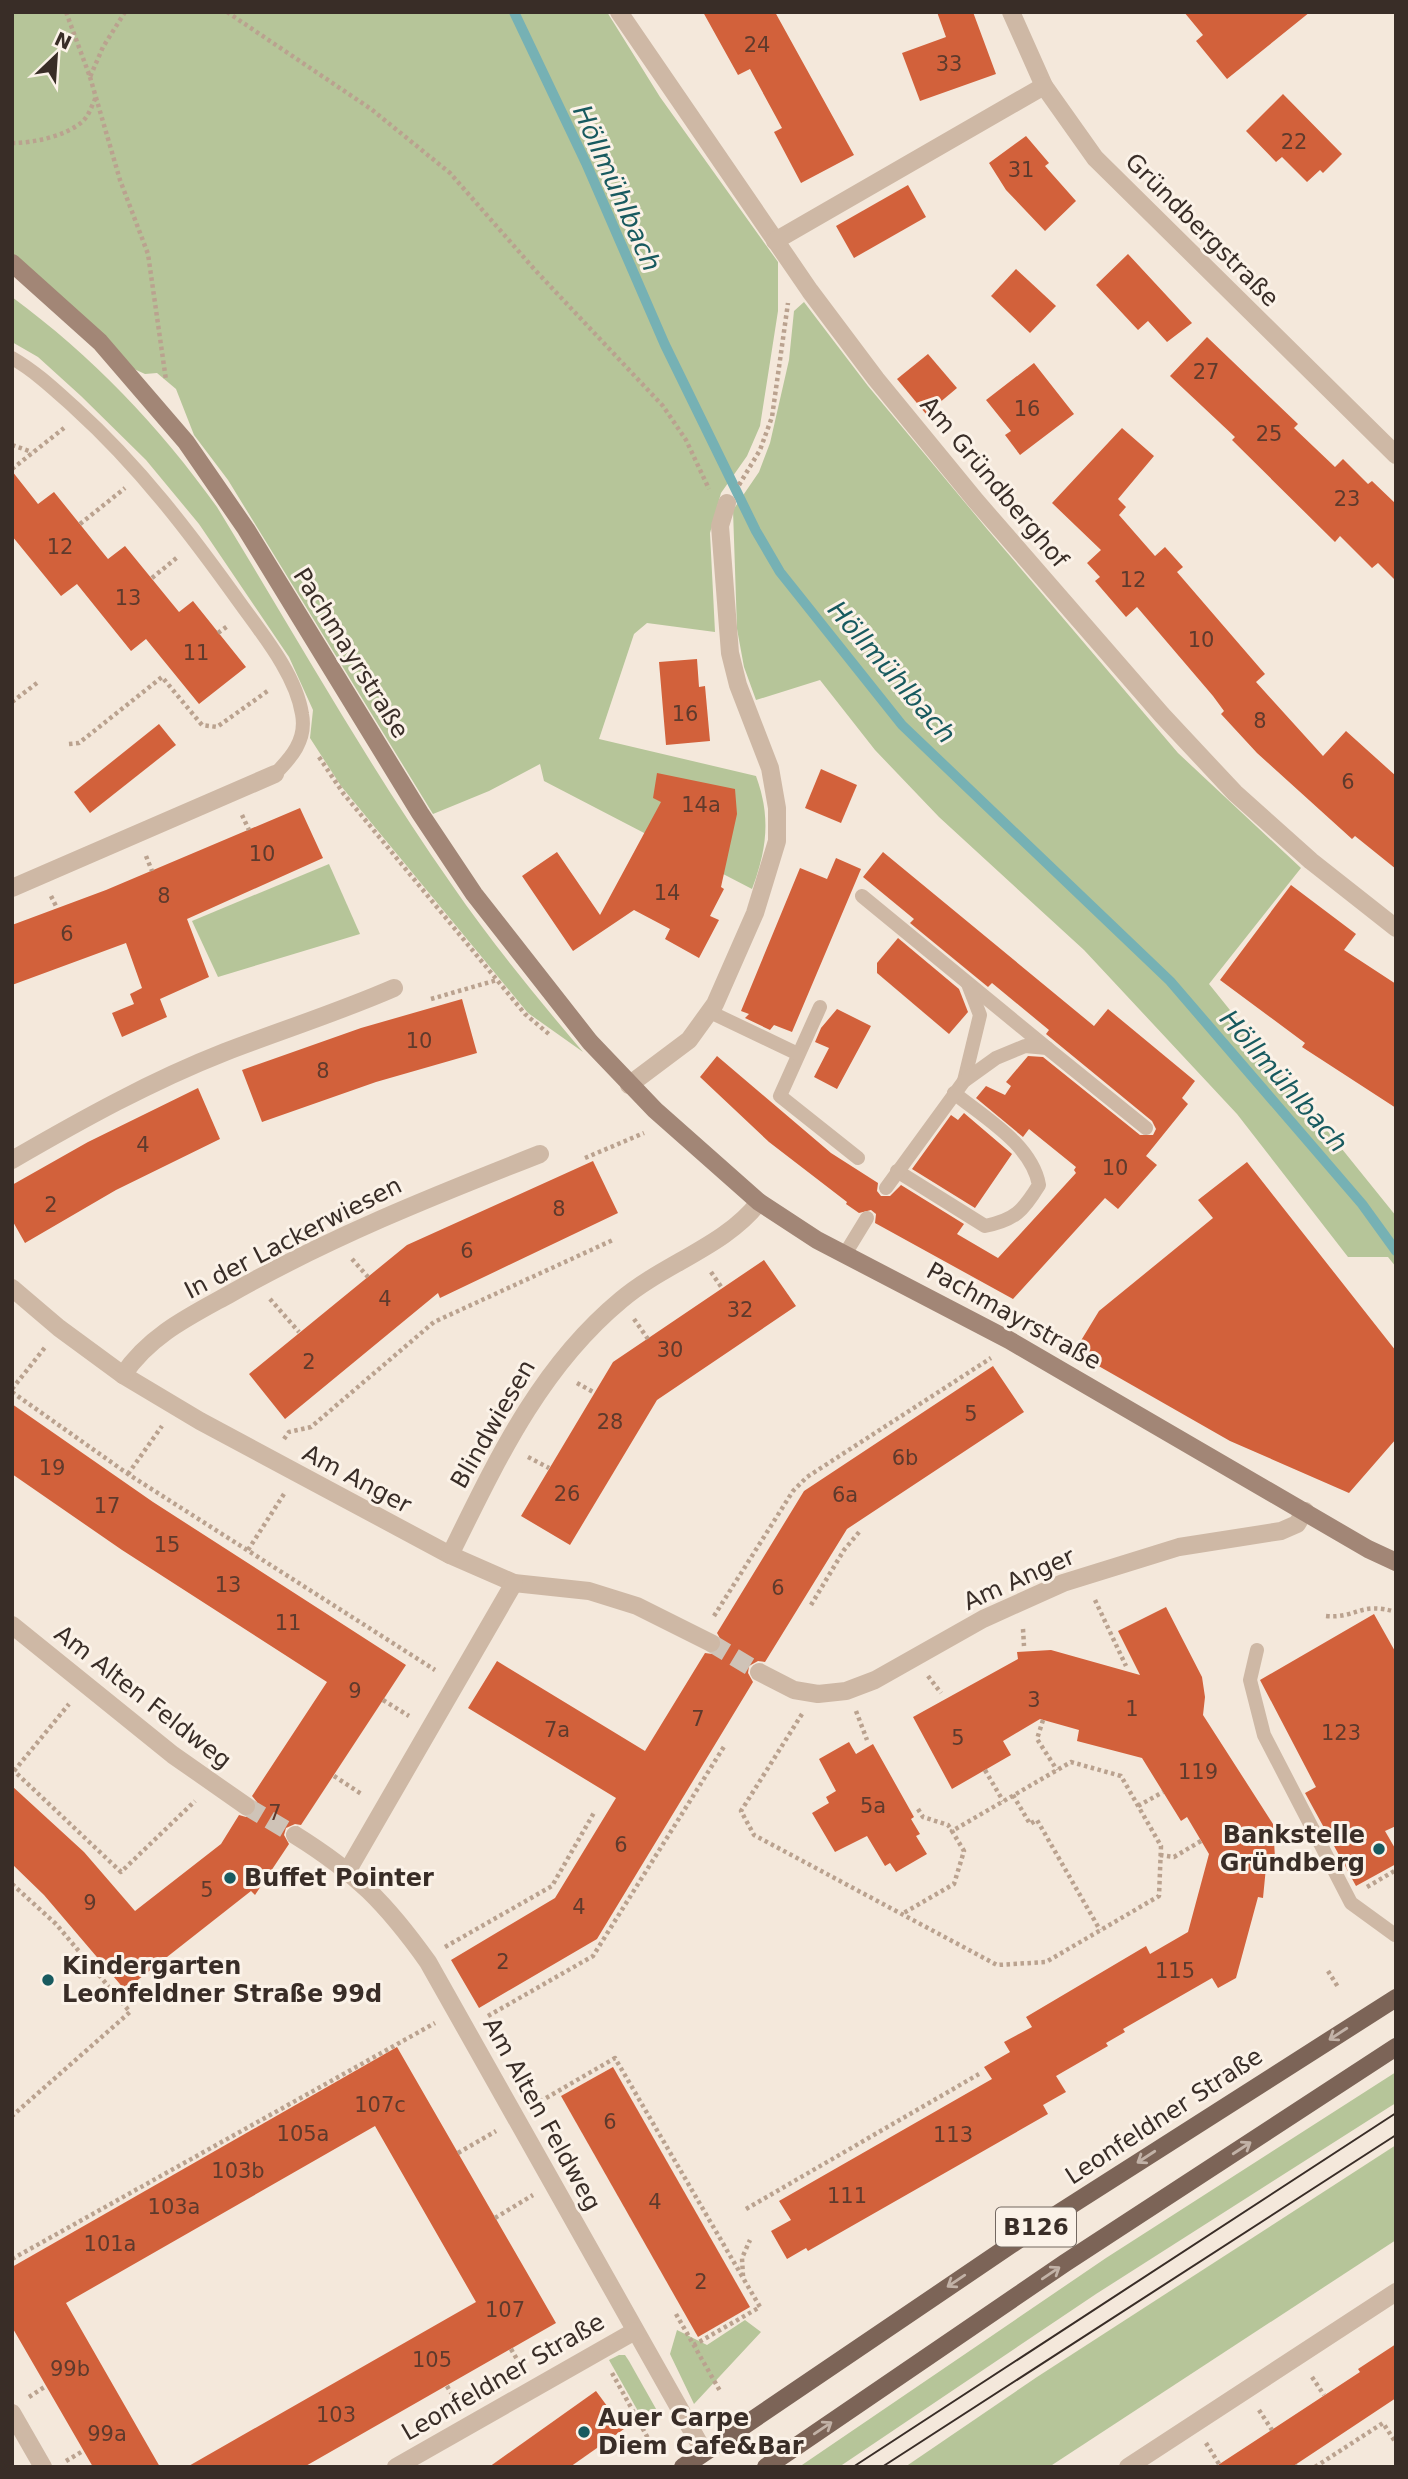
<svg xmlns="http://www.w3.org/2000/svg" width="1408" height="2479" font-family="'DejaVu Sans',sans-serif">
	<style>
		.green { fill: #b6c599 }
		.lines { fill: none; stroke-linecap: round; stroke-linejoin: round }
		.stream { stroke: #76b1b4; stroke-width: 10 }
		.building { fill: #d2613b }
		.street-tunnel { stroke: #cfc3b7; stroke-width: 18; stroke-dasharray: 18 9; stroke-linecap: butt }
		.path { stroke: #baa28f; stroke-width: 4.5; stroke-dasharray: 3.5 3.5; stroke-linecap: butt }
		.lane { stroke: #ceb8a5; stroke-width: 14 }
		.street { stroke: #ceb8a5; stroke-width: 18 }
		.secondary { stroke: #a28676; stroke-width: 18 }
		.primary { stroke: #7c6457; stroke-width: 18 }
		.tram { stroke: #392d27; stroke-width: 2 }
		.oneway { stroke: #c2b2a7 }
		.poi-dot { fill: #185a5f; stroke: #fbf2e8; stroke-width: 2.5 }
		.labels { text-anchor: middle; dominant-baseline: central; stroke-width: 6; stroke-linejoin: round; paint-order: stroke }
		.number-label { font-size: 21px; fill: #5f3a2c }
		.shield { fill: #fbf2e8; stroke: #736861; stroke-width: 2 }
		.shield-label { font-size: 23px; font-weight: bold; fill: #392d27 }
		.street-label { font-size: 24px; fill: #392d27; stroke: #fbf2e8 }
		.poi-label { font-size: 24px; font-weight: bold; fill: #392d27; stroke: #fbf2e8; text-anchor: start }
		.water-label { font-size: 26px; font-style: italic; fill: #185a5f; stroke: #fbf2e8 }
	</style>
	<rect width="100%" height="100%" fill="#f4e8db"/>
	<!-- green -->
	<g class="green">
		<path d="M12,12H607L660,97L778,262V311L760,426L747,456L721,493L710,533L715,632L647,623L634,634L599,739L756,776C771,817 767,849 752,889L544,781L540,764L489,791L433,814L228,480L194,435L176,389L157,373L145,374L134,369L12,260Z"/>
		<path d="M12,297C92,356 159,426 217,507C294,633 367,764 452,885C492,943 537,998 583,1052L528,1013L341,786L310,738L313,710L289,657L199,524L146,460L81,396L38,357L12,342Z"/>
		<polygon points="804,302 868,386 987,529 1178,753 1301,868 1209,984 1396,1216 1396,1267 1388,1257 1348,1257 1237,1114 1084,950 939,817 875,750 820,680 756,700 744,667 737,629 733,510 759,472 770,443 789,360 794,311"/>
		<polygon points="329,864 360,934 218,977 192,921"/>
		<polygon points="1396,2072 1396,2103 1391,2106 1096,2294 839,2467 799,2467 1106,2258"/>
		<polygon points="1396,2145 1396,2240 1049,2467 905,2467 1037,2377"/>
		<polygon points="745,2320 761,2332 694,2404 670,2354 677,2330 707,2345"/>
		<polygon points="619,2355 625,2355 629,2361 660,2416 647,2427 609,2360"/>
	</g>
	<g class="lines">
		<!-- stream -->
		<polyline class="stream" points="514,12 586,163 665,345 756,531 780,572 902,725 1170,981 1362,1204 1396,1251"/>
	</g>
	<!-- building -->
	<g class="building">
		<polygon points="703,12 775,12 854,155 801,183 774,132 782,128 750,69 738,75"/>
		<polygon points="937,12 973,12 996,74 920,101 902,53 946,37"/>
		<polygon points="1184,12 1310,12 1227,79 1196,41 1203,35"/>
		<polygon points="1283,94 1342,154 1323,173 1320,170 1307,182 1282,157 1276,162 1246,131"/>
		<polygon points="1026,136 1049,163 1045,166 1076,201 1045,231 1006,190 989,163"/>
		<polygon points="908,185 926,217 854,258 836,226"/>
		<polygon points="1128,254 1192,323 1167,342 1148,321 1138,330 1096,285"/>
		<polygon points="1016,269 1056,306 1030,333 991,296"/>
		<polygon points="1207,337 1298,424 1294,428 1335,467 1343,459 1368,484 1372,481 1396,504 1396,581 1378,563 1372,568 1340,536 1335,542 1232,440 1235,437 1170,376"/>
		<polygon points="928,354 957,388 926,414 897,379"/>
		<polygon points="1034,363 1074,414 1020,455 1005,435 1011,431 986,400"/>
		<polygon points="1122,428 1154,456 1118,499 1126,507 1119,515 1155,556 1165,547 1183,567 1177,572 1265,674 1256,682 1323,756 1346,731 1396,776 1396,869 1355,836 1352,839 1257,753 1221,714 1224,711 1213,696 1137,607 1126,617 1095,581 1100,577 1087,563 1101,550 1052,503"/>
		<polygon points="12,471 38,504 54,492 108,559 125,546 179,612 193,601 246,667 199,704 146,639 131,651 77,584 61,596 12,536"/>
		<polygon points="697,659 699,687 705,686 710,741 666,745 659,662"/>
		<polygon points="159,724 176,745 90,813 74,792"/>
		<polygon points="821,769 857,785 841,823 805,808"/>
		<polygon points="657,773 735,789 737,814 721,887 724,889 710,916 719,920 699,958 665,939 670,929 634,910 573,951 522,876 557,852 600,915 661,802 653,798"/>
		<polygon points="300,808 323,858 187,919 209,977 160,999 167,1017 122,1037 112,1013 134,1004 130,994 142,988 126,943 12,985 12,925 106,890"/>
		<polygon points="883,852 1094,1026 1108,1009 1195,1081 1182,1098 1188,1104 1146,1156 1157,1165 1118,1209 1105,1198 1013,1299 875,1223 876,1214 871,1210 859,1213 846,1204 847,1202 769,1142 700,1077 717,1056 831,1153 878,1183 877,1191 881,1196 890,1196 901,1185 964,1224 957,1234 998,1258 1076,1173 1074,1170 1076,1167 1029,1129 1023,1137 976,1098 986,1086 1005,1095 1011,1086 1006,1082 1028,1056 1043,1057 1140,1135 1153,1135 1156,1129 1152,1121 1046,1034 1049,1030 992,983 988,987 910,923 914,919 863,877"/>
		<polygon points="836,858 861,869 792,1032 774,1025 770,1030 745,1018 749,1014 741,1011 800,868 827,879"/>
		<polygon points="1291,885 1356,934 1344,950 1396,984 1396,1108 1302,1047 1305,1043 1220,980"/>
		<polygon points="898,938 959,989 968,1012 949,1034 877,973 877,963"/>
		<polygon points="462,999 477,1053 376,1082 262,1122 242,1070 361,1028"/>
		<polygon points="837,1009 871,1026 837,1089 814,1077 829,1048 815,1042 821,1028"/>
		<polygon points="198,1088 220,1139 116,1190 25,1243 12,1220 12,1185 88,1142"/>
		<polygon points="964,1113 1012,1154 975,1208 912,1169 951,1115 958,1120"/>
		<polygon points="593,1161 618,1213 440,1298 438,1293 285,1419 249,1374 407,1245"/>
		<polygon points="1247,1162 1396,1351 1396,1439 1349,1493 1230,1441 1074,1352 1099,1311 1213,1218 1198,1200"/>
		<polygon points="764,1260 796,1306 657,1400 570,1545 521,1516 613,1362"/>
		<polygon points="993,1366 1024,1412 847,1529 765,1662 758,1661 749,1666 748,1673 753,1682 597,1939 479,2008 451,1960 555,1898 616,1798 468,1708 497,1661 645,1751 705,1653 712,1654 721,1649 722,1642 717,1633 804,1491"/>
		<polygon points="12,1404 153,1502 406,1665 301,1825 295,1824 286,1828 284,1835 289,1844 255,1895 251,1891 125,1990 44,1895 12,1864 12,1786 84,1852 135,1911 221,1844 239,1815 246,1817 255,1813 257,1802 252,1796 327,1682 122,1550 12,1474"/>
		<polygon points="1166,1607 1202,1677 1205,1697 1203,1715 1273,1824 1275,1858 1267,1857 1263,1898 1258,1897 1236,1978 1218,1988 1212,1978 1123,2029 1125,2032 1106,2043 1108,2046 1056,2076 1066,2092 1043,2105 1048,2114 808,2251 806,2248 787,2259 771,2231 791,2220 779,2201 992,2079 984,2067 1010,2052 1004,2042 1032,2027 1026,2017 1146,1946 1150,1954 1188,1932 1209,1854 1187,1817 1181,1821 1142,1758 1077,1741 1079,1730 1040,1719 1003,1741 1011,1755 952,1789 913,1717 1018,1659 1017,1652 1051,1650 1140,1675 1118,1631"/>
		<polygon points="1374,1614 1396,1653 1396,1826 1385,1831 1396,1850 1396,1864 1356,1886 1305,1793 1316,1787 1260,1680"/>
		<polygon points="849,1742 856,1754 873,1744 914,1817 911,1819 920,1834 916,1836 927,1854 896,1872 890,1863 885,1866 867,1836 835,1852 812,1813 829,1803 826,1797 836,1791 819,1759"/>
		<polygon points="397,2047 556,2323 304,2467 187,2467 476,2302 375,2126 66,2303 160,2467 93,2467 12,2327 12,2267"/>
		<polygon points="613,2067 750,2307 698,2337 561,2096"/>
		<polygon points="1396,2344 1396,2398 1292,2467 1215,2467 1360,2372 1358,2369"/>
		<polygon points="596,2391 624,2429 570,2467 489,2467"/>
	</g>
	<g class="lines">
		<!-- street-tunnel -->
		<g class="street-tunnel">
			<polyline points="711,1643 759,1672"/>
			<polyline points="246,1806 295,1835"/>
		</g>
		<!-- path -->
		<g class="path">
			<polyline points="66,12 90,77 103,47 125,12"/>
			<polyline points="227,12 371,109 450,173 535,270 663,406 686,440 709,489"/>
			<polyline points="90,77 120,180 148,254 166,380"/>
			<path d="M12,143C34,143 65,136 82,122C89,116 92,105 96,97"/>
			<polyline points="12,445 32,452"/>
			<polyline points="12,469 64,428"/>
			<polyline points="739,485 760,450 772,417 788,303"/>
			<polyline points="80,524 125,488"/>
			<polyline points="152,578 179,556"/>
			<polyline points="218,633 229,625"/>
			<polyline points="12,702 37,683"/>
			<polyline points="69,744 79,743 162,677 202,725 217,727 269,690"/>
			<polyline points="319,757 343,793 525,1014 550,1035"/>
			<polyline points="242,815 249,830"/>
			<polyline points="146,856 152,871"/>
			<polyline points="51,896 57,908"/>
			<polyline points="431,999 497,980"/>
			<polyline points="585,1158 644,1133"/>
			<polyline points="352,1259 368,1277"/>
			<polyline points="711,1272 722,1288"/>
			<polyline points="270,1299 299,1332"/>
			<polyline points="634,1319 648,1339"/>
			<polyline points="577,1383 595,1393"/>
			<polyline points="12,1389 46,1346"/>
			<polyline points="12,1392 128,1474 435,1670"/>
			<polyline points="284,1439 289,1432 311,1427 434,1322 615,1239"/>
			<polyline points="528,1457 549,1468"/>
			<polyline points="128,1474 162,1426"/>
			<polyline points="248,1550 284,1494"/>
			<polyline points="1095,1600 1126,1666"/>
			<polyline points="811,1605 844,1550 860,1531"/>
			<polyline points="714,1616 793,1491 807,1477 991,1358"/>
			<path d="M1326,1616C1356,1619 1360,1601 1396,1612"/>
			<polyline points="1023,1629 1024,1646"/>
			<polyline points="928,1676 941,1693"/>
			<polyline points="383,1700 409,1716"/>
			<polyline points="856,1711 867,1740"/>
			<polyline points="802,1714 741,1811 754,1835 997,1965 1046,1962 1159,1896 1161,1846 1121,1776 1071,1762 952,1831 964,1851 954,1884 902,1914"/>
			<polyline points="1043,1720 1037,1739 1057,1770"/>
			<polyline points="12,1769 121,1872 195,1801"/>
			<polyline points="985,1770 1003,1801"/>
			<polyline points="14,1771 69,1704"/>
			<polyline points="334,1776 363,1795"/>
			<polyline points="1013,1795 1030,1824 1037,1820 1100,1930"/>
			<polyline points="1138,1806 1163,1792"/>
			<polyline points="918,1809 923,1817 948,1825 952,1831"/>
			<polyline points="1160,1855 1174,1857 1201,1841"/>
			<polyline points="12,1884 56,1924 130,2012 12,2116"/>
			<polyline points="1367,1887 1396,1870"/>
			<polyline points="445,1947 552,1886 595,1811"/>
			<polyline points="1328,1971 1338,1987"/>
			<polyline points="488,2016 593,1956 725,1745"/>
			<polyline points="534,2105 615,2058 760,2307 694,2345"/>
			<polyline points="458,2153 496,2131"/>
			<polyline points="746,2209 979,2074"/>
			<polyline points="495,2218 533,2195"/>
			<polyline points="12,2259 435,2023"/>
			<polyline points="743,2276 742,2258 750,2240"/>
			<polyline points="676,2314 720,2391"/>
			<polyline points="511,2349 521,2366"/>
			<polyline points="612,2373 649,2440"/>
			<polyline points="1312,2377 1324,2395"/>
			<polyline points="447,2386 457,2403"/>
			<polyline points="29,2397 46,2386"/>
			<polyline points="1259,2410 1272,2430"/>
			<polyline points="1206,2443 1219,2464"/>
			<polyline points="66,2461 83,2451"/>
			<polyline points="1295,2465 1296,2467"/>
			<polyline points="1315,2467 1383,2423 1396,2443"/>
		</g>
		<!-- lane -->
		<g class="lane">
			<path d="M12,358C35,371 55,390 75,408C139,466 190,533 240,603C263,635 296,675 302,714C307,740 291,758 275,774"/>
			<polyline points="862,896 1047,1048"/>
			<polyline points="820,1007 780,1096 858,1158"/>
			<polyline points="710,1012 798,1054"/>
			<polyline points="964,1081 980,1015 968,984"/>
			<path d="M897,1171L985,1226C1015,1220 1023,1211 1039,1185C1032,1145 985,1118 954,1093"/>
			<polyline points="886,1188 964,1081 996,1058 1025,1046 1047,1048 1146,1128"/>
			<polyline points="845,1254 867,1218"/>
			<polyline points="1257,1650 1250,1680 1264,1735 1351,1903 1395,1935"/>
		</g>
		<!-- street -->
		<g class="street">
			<polyline points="619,12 810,291 876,379 976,501 1162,715 1235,793 1311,861 1396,928"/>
			<polyline points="1011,12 1044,86 1095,158 1396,455"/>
			<polyline points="775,241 1044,86"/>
			<polyline points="12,888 275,774"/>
			<polyline points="629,1085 689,1040 715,1004 755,913 777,841 777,808 770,768 738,685 730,653 720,526 727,503"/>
			<path d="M12,1160C81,1120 151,1081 225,1052C282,1030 339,1012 394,988"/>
			<polyline points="12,1288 59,1328 123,1375 200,1421 450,1555 514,1583 589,1591 637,1606 711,1643"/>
			<path d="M123,1375C149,1336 188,1317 228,1295C328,1238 433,1196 540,1154"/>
			<path d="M450,1555C496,1462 539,1368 621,1300C663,1264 727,1245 759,1202"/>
			<polyline points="12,1625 173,1755 246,1806"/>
			<polyline points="759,1672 794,1690 818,1694 846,1691 875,1680 983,1619 1063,1583 1179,1547 1281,1531 1297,1524 1305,1511"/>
			<path d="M295,1835C356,1873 386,1903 428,1962L704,2452"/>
			<polyline points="348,1870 514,1583"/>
			<polyline points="12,2413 43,2467"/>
			<polyline points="396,2467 635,2331"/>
			<polyline points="1128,2467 1396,2292"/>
		</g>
		<!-- secondary -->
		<polyline class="secondary" points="12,263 100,342 186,442 246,529 420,813 474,894 590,1042 655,1110 759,1202 817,1240 1009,1340 1368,1549 1396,1562"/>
		<!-- primary -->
		<g class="primary">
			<polyline points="683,2467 1040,2225 1396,1998"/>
			<polyline points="766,2467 1065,2263 1396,2047"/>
		</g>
		<!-- tram -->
		<g class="tram">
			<polyline points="853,2467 1396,2113"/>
			<polyline points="882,2467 1396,2135"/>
		</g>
	</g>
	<!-- one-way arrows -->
	<defs><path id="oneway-shaft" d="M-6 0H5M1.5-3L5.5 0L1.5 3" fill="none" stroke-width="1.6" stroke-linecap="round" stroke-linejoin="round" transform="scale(1.75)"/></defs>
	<g class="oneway">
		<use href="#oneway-shaft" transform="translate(1338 2034) rotate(147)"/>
		<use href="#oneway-shaft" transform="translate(1242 2148) rotate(-33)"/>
		<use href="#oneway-shaft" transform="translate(1146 2157) rotate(147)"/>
		<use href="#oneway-shaft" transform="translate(1051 2273) rotate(-34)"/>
		<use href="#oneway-shaft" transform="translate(956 2281) rotate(146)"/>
		<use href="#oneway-shaft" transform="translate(823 2428) rotate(-34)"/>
	</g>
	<!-- markers -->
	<g class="poi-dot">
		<circle cx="1379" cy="1849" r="7"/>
		<circle cx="230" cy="1878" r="7"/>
		<circle cx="48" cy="1980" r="7"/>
		<circle cx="584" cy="2432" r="7"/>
	</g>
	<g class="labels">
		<!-- number labels -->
		<g class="number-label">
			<text x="757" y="45">24</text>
			<text x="949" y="64">33</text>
			<text x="1294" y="142">22</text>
			<text x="1021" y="170">31</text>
			<text x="1206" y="372">27</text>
			<text x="1027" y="409">16</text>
			<text x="1269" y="434">25</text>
			<text x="1347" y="499">23</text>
			<text x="60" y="547">12</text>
			<text x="1133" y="580">12</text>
			<text x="128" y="598">13</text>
			<text x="1201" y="640">10</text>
			<text x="196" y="653">11</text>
			<text x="685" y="714">16</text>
			<text x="1260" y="721">8</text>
			<text x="1348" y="782">6</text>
			<text x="701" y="805">14a</text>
			<text x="262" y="854">10</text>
			<text x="667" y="893">14</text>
			<text x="164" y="896">8</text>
			<text x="67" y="934">6</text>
			<text x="419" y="1041">10</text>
			<text x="323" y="1071">8</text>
			<text x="143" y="1145">4</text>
			<text x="1115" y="1168">10</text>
			<text x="51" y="1205">2</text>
			<text x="559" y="1209">8</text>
			<text x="467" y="1251">6</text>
			<text x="385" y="1299">4</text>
			<text x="740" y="1310">32</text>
			<text x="670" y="1350">30</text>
			<text x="309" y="1362">2</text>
			<text x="971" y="1414">5</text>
			<text x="610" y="1422">28</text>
			<text x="905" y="1458">6b</text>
			<text x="52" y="1468">19</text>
			<text x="567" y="1494">26</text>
			<text x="845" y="1495">6a</text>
			<text x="107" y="1506">17</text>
			<text x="167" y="1545">15</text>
			<text x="228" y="1585">13</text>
			<text x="778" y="1588">6</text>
			<text x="288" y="1623">11</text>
			<text x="355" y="1691">9</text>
			<text x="1034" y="1700">3</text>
			<text x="1132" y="1709">1</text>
			<text x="698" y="1719">7</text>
			<text x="557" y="1730">7a</text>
			<text x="1341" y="1733">123</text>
			<text x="958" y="1738">5</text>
			<text x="1198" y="1772">119</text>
			<text x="873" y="1806">5a</text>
			<text x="275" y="1813">7</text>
			<text x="621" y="1845">6</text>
			<text x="207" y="1890">5</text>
			<text x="90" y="1903">9</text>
			<text x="579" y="1907">4</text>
			<text x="503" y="1962">2</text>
			<text x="1175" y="1971">115</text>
			<text x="380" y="2105">107c</text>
			<text x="610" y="2122">6</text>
			<text x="303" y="2134">105a</text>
			<text x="953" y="2135">113</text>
			<text x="238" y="2171">103b</text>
			<text x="847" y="2196">111</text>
			<text x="655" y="2202">4</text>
			<text x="174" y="2207">103a</text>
			<text x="110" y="2244">101a</text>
			<text x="701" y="2282">2</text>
			<text x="505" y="2310">107</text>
			<text x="432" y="2360">105</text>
			<text x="70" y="2369">99b</text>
			<text x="336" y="2415">103</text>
			<text x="107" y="2434">99a</text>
		</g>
		<!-- shield labels -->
		<rect class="shield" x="996" y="2207.5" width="80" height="39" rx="5"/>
		<g class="shield-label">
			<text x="1036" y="2227">B126</text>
		</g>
		<!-- street labels -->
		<g class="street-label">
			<text transform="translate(1202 230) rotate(45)">Gründbergstraße</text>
			<text transform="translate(994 482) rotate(50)">Am Gründberghof</text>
			<text transform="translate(351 653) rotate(58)">Pachmayrstraße</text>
			<text transform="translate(293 1238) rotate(-27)">In der Lackerwiesen</text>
			<text transform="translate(1014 1316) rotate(29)">Pachmayrstraße</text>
			<text transform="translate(493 1424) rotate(-60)">Blindwiesen</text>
			<text transform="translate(357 1479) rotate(28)">Am Anger</text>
			<text transform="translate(1019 1579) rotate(-24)">Am Anger</text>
			<text transform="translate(143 1697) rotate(38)">Am Alten Feldweg</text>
			<text transform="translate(542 2114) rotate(61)">Am Alten Feldweg</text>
			<text transform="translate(1164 2116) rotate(-33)">Leonfeldner Straße</text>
			<text transform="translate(503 2377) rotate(-30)">Leonfeldner Straße</text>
		</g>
		<!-- poi labels -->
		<g class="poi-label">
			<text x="1365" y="1835" text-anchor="end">Bankstelle<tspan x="1365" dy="28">Gründberg</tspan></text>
			<text x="244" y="1878">Buffet Pointer</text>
			<text x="62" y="1966">Kindergarten<tspan x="62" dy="28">Leonfeldner Straße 99d</tspan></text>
			<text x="598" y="2418">Auer Carpe<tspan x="598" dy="28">Diem Cafe&amp;Bar</tspan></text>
		</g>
		<!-- water labels -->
		<g class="water-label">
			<text transform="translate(617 188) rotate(66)">Höllmühlbach</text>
			<text transform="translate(892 672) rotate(49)">Höllmühlbach</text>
			<text transform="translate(1284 1081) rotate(49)">Höllmühlbach</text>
		</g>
	</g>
	<!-- border -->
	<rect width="1408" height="2479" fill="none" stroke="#392d27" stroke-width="28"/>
	<!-- north arrow -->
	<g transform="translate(56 56) rotate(25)" stroke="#fbf2e8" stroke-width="5" paint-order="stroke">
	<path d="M0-5L12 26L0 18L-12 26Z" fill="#392d27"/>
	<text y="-10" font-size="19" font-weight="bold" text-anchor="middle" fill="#392d27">N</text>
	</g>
</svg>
